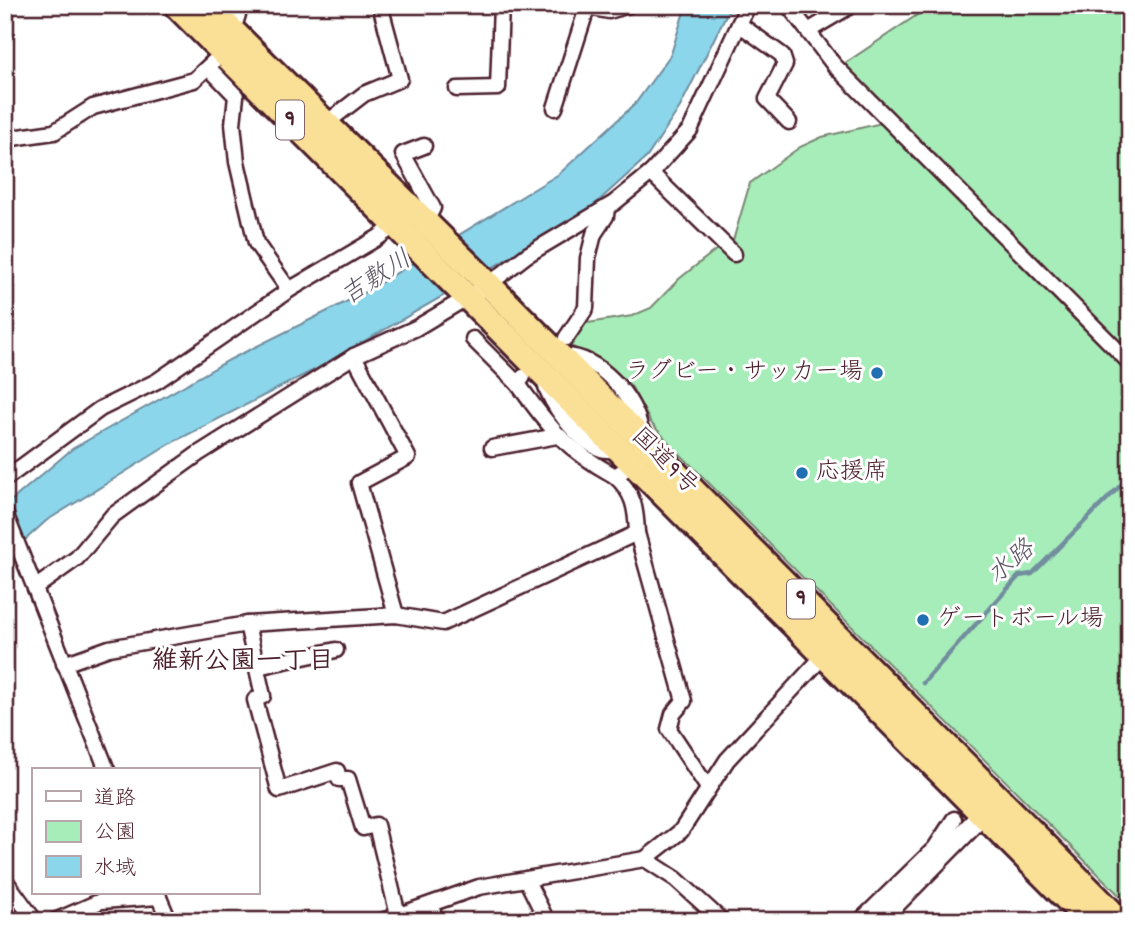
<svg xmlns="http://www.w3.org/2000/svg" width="1135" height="926" font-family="Dekko,'Klee One',sans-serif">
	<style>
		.green { fill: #a7edb9; stroke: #788672; stroke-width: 2 }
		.water { fill: #8bd6eb; stroke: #718d9e; stroke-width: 2 }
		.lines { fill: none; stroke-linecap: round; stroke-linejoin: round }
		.stream { stroke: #718d9e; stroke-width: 4.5 }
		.minor-casing { stroke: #4a1f2b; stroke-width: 19 }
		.tertiary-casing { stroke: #4a1f2b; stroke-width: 24 }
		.trunk-casing { stroke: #4a1f2b; stroke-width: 30 }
		.minor { stroke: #fff; stroke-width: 14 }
		.tertiary { stroke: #fff; stroke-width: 19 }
		.trunk { stroke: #fadf96; stroke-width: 24 }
		.poi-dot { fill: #1f6fb2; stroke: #fff; stroke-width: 2.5 }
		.labels { text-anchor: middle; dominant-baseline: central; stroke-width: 6; stroke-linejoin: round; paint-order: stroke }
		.shield { fill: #fff; stroke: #80626b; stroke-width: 2 }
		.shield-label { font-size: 23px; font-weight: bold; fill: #4a1f2b }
		.poi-label { font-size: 24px; fill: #4a1f2b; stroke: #fff; text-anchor: start }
		.street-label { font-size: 24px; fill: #4a1f2b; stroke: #fff }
		.water-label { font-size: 26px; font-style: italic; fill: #5e5665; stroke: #fff }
		.neighbourhood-label { font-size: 26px; font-weight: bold; fill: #4a1f2b; stroke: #fff }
	</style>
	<rect width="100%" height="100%" fill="#fff"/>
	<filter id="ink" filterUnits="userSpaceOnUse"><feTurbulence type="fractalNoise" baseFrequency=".0143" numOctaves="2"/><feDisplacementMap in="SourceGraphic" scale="14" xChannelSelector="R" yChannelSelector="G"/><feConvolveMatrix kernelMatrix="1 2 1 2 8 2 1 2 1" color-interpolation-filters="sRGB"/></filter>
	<g filter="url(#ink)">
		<!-- green -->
		<polygon class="green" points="932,5 1130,5 1130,906 670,444 651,423 631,386 609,366 569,345 583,320 588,323 632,316 651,308 679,279 717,249 732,244 750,183 800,147 822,137 899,119 844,64"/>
		<!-- water -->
		<polygon class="water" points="686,5 731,5 680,107 647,157 582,216 314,370 175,441 46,521 5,558 5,506 72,449 231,359 362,294 559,174 635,104 671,54"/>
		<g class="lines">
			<!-- stream -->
			<polyline class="stream" points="923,683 1019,576 1032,574 1130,476"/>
			<defs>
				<g id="minor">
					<polyline points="576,5 609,11 629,5"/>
					<polyline points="788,5 834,65 1130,363"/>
					<polyline points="739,24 782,55 785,64 767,99 789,122"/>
					<polyline points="808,31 852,5"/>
					<polyline points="231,37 241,5"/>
					<polyline points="457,89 498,88 501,5"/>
					<polyline points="555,108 588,5"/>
					<polyline points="325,124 364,94 400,79 380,5"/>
					<polyline points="5,139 54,132 93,107 194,80 213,62"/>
					<polyline points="424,146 403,154 433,208 425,223"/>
					<polyline points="651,173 734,254"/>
					<polyline points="289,290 379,237 400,221"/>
					<polyline points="566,338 586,308 588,258 594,234 606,216 607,208"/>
					<polyline points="473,339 518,384"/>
					<polyline points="354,356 408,457 359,483 396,615"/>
					<path d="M563,356C598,354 637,399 641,432"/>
					<path d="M523,377L518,384C550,429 566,449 615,476"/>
					<path d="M544,381C551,405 576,440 601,449C606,451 613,450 618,450"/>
					<polyline points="492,448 557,436"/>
					<polyline points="5,479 100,409 157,381 289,290 256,243 237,162 233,124 236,96 208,67"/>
					<polyline points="5,513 107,770"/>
					<polyline points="637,533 684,701 673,714 669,729 708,788"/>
					<polyline points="35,588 77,558 112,516 198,454 354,356 416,328 488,285 527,255 614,203 651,173 690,130 748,5"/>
					<polyline points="247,624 263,696 255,700 279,790 337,771 339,779 348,779 363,828 376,825 398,915"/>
					<path d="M64,664L109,648L247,624L396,615L443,623L637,533C636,509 634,493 615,476L638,461"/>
					<polyline points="257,667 336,650"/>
					<polyline points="645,859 676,879 722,921"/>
					<polyline points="526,879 547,921"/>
					<polyline points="5,880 35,921"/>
					<polyline points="157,893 169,921"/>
					<polyline points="432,904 434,921"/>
					<polyline points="55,921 101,901 159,897"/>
					<polyline points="382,921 479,887 645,859 681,831 727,760 828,651"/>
					<polyline points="860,921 935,848 954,819"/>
				</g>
				<polyline id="tertiary" points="878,921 992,805"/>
				<g id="trunk">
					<polyline points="176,5 1089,921"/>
					<polyline points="206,5 482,278 1120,921"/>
				</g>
			</defs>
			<!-- minor casing -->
			<use href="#minor" class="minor-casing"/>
			<!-- tertiary casing -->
			<use href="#tertiary" class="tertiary-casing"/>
			<!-- trunk casing -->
			<use href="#trunk" class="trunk-casing"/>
			<!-- minor -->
			<use href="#minor" class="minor"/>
			<!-- tertiary -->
			<use href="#tertiary" class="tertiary"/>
			<!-- trunk -->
			<use href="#trunk" class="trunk"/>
		</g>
	</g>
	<!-- markers -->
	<g class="poi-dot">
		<circle cx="877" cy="373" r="7"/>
		<circle cx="802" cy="473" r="7"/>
		<circle cx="923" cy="620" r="7"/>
	</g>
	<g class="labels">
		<!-- shield labels -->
		<g class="shield">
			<rect x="276" y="100.5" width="28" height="39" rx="5"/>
			<rect x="787" y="579.5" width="28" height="39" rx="5"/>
		</g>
		<g class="shield-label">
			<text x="290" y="120">9</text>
			<text x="801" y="599">9</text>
		</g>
		<!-- poi labels -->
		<g class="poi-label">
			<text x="863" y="373" text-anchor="end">ラグビー・サッカー場</text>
			<text x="816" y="473">応援席</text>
			<text x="937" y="620">ゲートボール場</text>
		</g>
		<!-- street labels -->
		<g class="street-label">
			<text transform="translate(664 462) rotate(45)">国道9号</text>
		</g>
		<!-- water labels -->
		<g class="water-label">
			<text transform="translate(377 279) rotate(-33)">吉敷川</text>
			<text transform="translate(1012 563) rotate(-40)">水路</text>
		</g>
		<!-- neighbourhood labels -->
		<g class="neighbourhood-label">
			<text x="243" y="662">維新公園一丁目</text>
		</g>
	</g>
	<!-- margin -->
	<rect width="1135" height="926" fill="none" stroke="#fff" stroke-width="28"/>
	<rect x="14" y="14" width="1107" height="898" fill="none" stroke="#4a1f2b" stroke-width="2.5" filter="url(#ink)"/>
	<!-- legend -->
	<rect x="32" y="768" width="228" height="126" fill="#ffffff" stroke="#b7a5aa" stroke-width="2"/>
	<rect x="46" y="791" width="35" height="10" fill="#ffffff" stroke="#b7a5aa" stroke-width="2"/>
	<text x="94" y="804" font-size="21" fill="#4a1f2b">道路</text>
	<rect x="46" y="821" width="35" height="21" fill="#a7edb9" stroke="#b7a5aa" stroke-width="2"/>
	<text x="94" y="838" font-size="21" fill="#4a1f2b">公園</text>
	<rect x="46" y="856" width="35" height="21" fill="#8bd6eb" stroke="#b7a5aa" stroke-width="2"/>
	<text x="94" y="874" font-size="21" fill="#4a1f2b">水域</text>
</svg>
